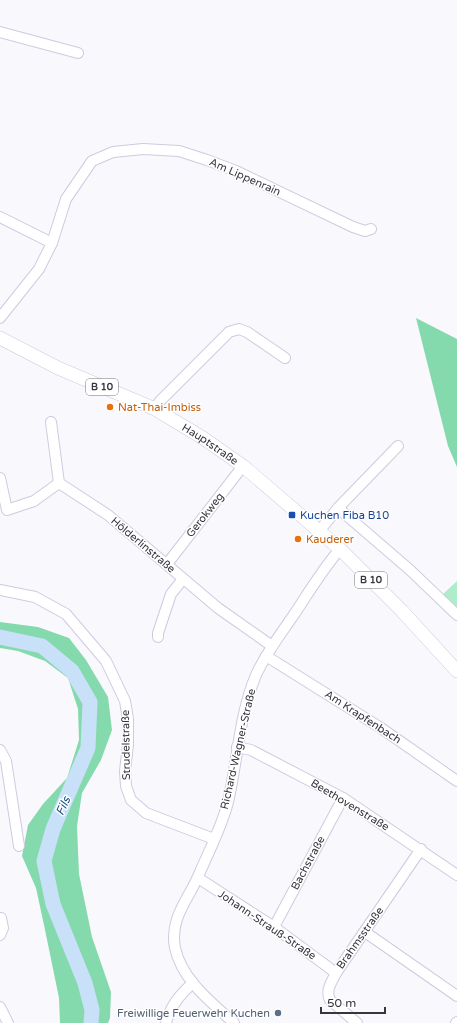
<svg xmlns="http://www.w3.org/2000/svg" width="457" height="1023" font-family="'Varela Round',sans-serif">
	<style>
		.green { fill: #afedca }
		.forest { fill: #84daad }
		.lines { fill: none; stroke-linecap: round; stroke-linejoin: round }
		.river { stroke: #c9e0f9; stroke-width: 15 }
		.minor-casing { stroke: #cfcae0; stroke-width: 12 }
		.major-casing { stroke: #cfcae0; stroke-width: 14 }
		.minor { stroke: #fff; stroke-width: 10 }
		.major { stroke: #fff; stroke-width: 13 }
		.food-dot { fill: #e8710a; stroke: #fff; stroke-width: 1.5 }
		.transit-dot { fill: #1a4fb4; stroke: #fff; stroke-width: 1.5 }
		.service-dot { fill: #5c6f8a; stroke: #fff; stroke-width: 1.5 }
		.labels { text-anchor: middle; dominant-baseline: central; stroke-width: 3; stroke-linejoin: round; paint-order: stroke }
		.shield { fill: #fff; stroke: #737277; stroke-width: 1 }
		.shield-label { font-size: 10px; font-weight: bold; fill: #37353d }
		.street-label { font-size: 11px; fill: #37353d; stroke: #fff }
		.food-label { font-size: 11px; fill: #c56008; stroke: #fff; text-anchor: start }
		.transit-label { font-size: 11px; fill: #164399; stroke: #fff; text-anchor: start }
		.service-label { font-size: 11px; fill: #4e5e75; stroke: #fff; text-anchor: end }
		.water-label { font-size: 12px; font-style: italic; fill: #18538b; stroke: #fff }
	</style>
	<rect width="100%" height="100%" fill="#f9f9fd"/>
	<!-- green -->
	<polygon class="green" points="457,581 457,608 442,595"/>
	<!-- forest -->
	<g class="forest">
		<polygon points="416,318 457,339 457,467 448,446"/>
		<polygon points="0,622 38,627 69,638 86,660 108,697 112,730 101,760 82,793 77,826 79,874 92,937 111,992 110,1018 108,1023 60,1023 59,998 44,925 36,888 22,856 28,825 43,804 67,778 79,740 78,709 68,678 45,661 18,651 0,648"/>
	</g>
	<g class="lines">
		<!-- river -->
		<polyline class="river" points="0,637 42,646 72,671 90,702 88,748 53,829 44,861 53,904 85,983 92,1010 91,1023"/>
		<defs>
			<g id="minor">
				<polyline points="0,32 78,53"/>
				<polyline points="0,217 52,243"/>
				<polyline points="0,318 39,269 52,243 66,199 92,161 113,152 143,149 179,151 207,160 236,171 353,227 365,231 371,229"/>
				<polyline points="155,409 160,401 229,332 239,329 247,332 285,358"/>
				<polyline points="51,422 59,483 108,515 218,608 272,646"/>
				<polyline points="0,478 7,510 34,501 59,483"/>
				<polyline points="338,508 410,570 457,615"/>
				<polyline points="320,530 338,508 398,446"/>
				<polyline points="167,564 243,466"/>
				<polyline points="0,590 35,597 66,614 106,661 125,701 128,719 128,745 125,771 126,786 131,800 146,813 214,839"/>
				<polyline points="158,637 158,633 171,594 183,579"/>
				<polyline points="266,656 381,728 457,781"/>
				<polyline points="237,747 251,750 343,798 457,875"/>
				<polyline points="0,750 6,761 19,846"/>
				<polyline points="198,878 274,927 336,973"/>
				<polyline points="274,927 343,798"/>
				<polyline points="365,932 457,996"/>
				<polyline points="0,935 3,928 1,918"/>
				<polyline points="0,1007 8,1023"/>
				<path d="M166,1023C170,1006 180,994 193,983"/>
				<path d="M234,1023C211,1002 182,980 175,948C169,917 190,898 200,872C210,849 222,826 228,802C238,759 239,715 256,675C266,653 280,635 293,616C309,592 322,570 340,549"/>
				<path d="M357,1023L330,1000C325,991 332,981 336,973L421,849"/>
				<polyline points="456,1023 457,1022"/>
			</g>
			<g id="major">
				<path id="s1" d="M0,338L58,368L155,409L203,438L243,466L340,549L402,611L457,671"/>
			</g>
		</defs>
		<!-- minor casing -->
		<use href="#minor" class="minor-casing"/>
		<!-- major casing -->
		<use href="#major" class="major-casing"/>
		<!-- minor -->
		<use href="#minor" class="minor"/>
		<!-- major -->
		<use href="#major" class="major"/>
	</g>
	<!-- markers -->
	<g class="food-dot">
		<circle cx="110" cy="407" r="4"/>
		<circle cx="298" cy="539" r="4"/>
	</g>
	<rect class="transit-dot" x="288" y="511" width="8" height="8" rx="2"/>
	<circle class="service-dot" cx="278" cy="1013" r="4"/>
	<g class="labels">
		<!-- shield labels -->
		<g class="shield">
			<rect x="86" y="379" width="32" height="16" rx="3"/>
			<rect x="355" y="572" width="32" height="16" rx="3"/>
		</g>
		<g class="shield-label">
			<text x="102" y="387">B 10</text>
			<text x="371" y="580">B 10</text>
		</g>
		<!-- street labels -->
		<g class="street-label">
			<text transform="translate(245 177) rotate(24)">Am Lippenrain</text>
			<text stroke="none"><textPath href="#s1" startOffset="236">Hauptstraße</textPath></text>
			<text transform="translate(205 515) rotate(-52)">Gerokweg</text>
			<text transform="translate(143 545) rotate(40)">Hölderlinstraße</text>
			<text transform="translate(363 717) rotate(33)">Am Krapfenbach</text>
			<text transform="translate(126 745) rotate(-91)">Strudelstraße</text>
			<text transform="translate(238 749) rotate(-77)">Richard-Wagner-Straße</text>
			<text transform="translate(350 805) rotate(31)">Beethovenstraße</text>
			<text transform="translate(308 863) rotate(-62)">Bachstraße</text>
			<text transform="translate(267 925) rotate(34)">Johann-Strauß-Straße</text>
			<text transform="translate(360 938) rotate(-55)">Brahmsstraße</text>
		</g>
		<!-- food labels -->
		<g class="food-label">
			<text x="118" y="407">Nat-Thai-Imbiss</text>
			<text x="306" y="539">Kauderer</text>
		</g>
		<!-- transit labels -->
		<g class="transit-label">
			<text x="300" y="515">Kuchen Fiba B10</text>
		</g>
		<!-- service labels -->
		<g class="service-label">
			<text x="270" y="1013">Freiwillige Feuerwehr Kuchen</text>
		</g>
		<!-- water labels -->
		<g class="water-label">
			<text transform="translate(63 806) rotate(-66)">Fils</text>
		</g>
	</g>
	<!-- scale -->
	<path d="M321 1007v6h64v-6" fill="none" stroke="#37353d" stroke-width="2"/>
	<text x="327" y="1007" font-size="12" fill="#37353d" stroke="#ffffff" stroke-width="3" paint-order="stroke">50 m</text>
</svg>
